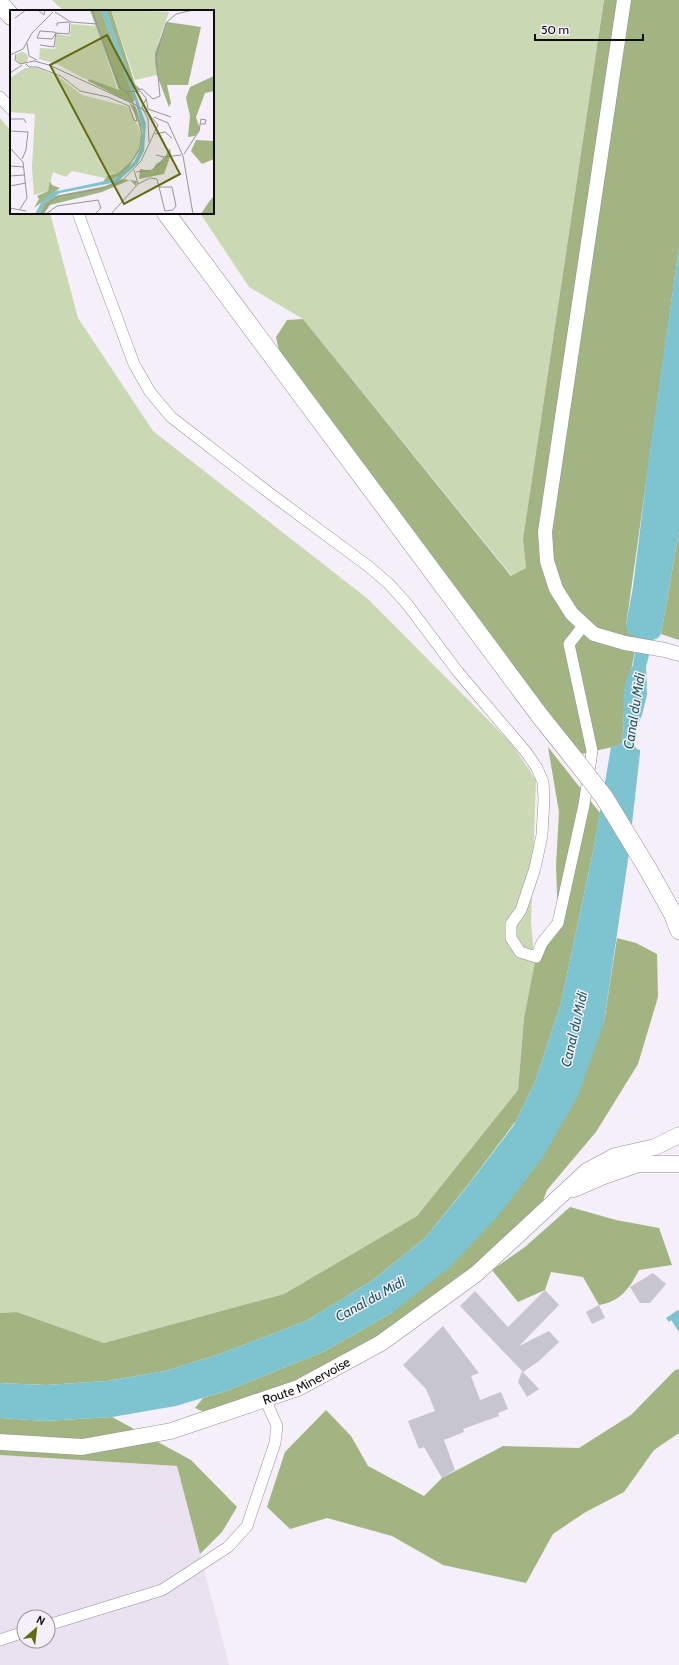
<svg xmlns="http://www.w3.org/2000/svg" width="679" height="1665" font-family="Cabin,sans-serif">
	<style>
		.built { fill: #eae2f0; fill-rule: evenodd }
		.green { fill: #cbd8b4 }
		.forest { fill: #a2b482 }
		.water { fill: #7ec4d0 }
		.building { fill: #c7c5cd }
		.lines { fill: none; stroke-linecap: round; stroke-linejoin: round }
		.minor-casing { stroke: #948f97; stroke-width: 12 }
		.tertiary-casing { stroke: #948f97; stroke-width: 15 }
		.secondary-casing { stroke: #948f97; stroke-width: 17 }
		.primary-casing { stroke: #948f97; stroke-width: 19 }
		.minor { stroke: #fff; stroke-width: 11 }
		.tertiary { stroke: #fff; stroke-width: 14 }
		.secondary { stroke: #fff; stroke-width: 16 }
		.primary { stroke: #fff; stroke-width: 18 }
		.primary-bridge-casing { stroke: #948f97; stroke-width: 19; stroke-linecap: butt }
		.primary-bridge { stroke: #fff; stroke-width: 18 }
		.labels { text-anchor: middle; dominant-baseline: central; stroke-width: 3; stroke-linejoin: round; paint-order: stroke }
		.street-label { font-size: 13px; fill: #0e0c0f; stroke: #f4eff8 }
		.water-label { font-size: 14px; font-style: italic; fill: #1f5a63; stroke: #f4eff8 }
		.inset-road { fill: none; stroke: #98949b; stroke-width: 1 }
		.view { fill: #626b10; fill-opacity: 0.15; stroke: #626b10; stroke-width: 2 }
		.inset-edge { fill: none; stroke: #0e0c0f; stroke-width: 2 }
	</style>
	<rect width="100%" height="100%" fill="#f4eff8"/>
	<!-- built -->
	<path class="built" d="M0,1455L177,1466L229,1665H0ZM24,1617H48V1641H24Z"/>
	<!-- green -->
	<g class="green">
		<polygon points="52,0 604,0 523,539 526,568 512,576 303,319 249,287 200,213 213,213 213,11 64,11"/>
		<polygon points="0,118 11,131 11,213 50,213 78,318 153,431 368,599 511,743 536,780 531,923 535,968 524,1018 518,1090 417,1216 284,1294 104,1343 17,1312 0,1313"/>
	</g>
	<!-- forest -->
	<g class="forest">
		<polygon points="604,0 679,0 679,247 626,626 637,637 623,718 624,723 622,743 617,746 572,756 283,369 276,337 287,320 303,319 511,576 526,568 523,539"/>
		<polygon points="679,531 679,640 661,634"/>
		<polygon points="548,747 600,813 594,847 561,1003 535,1082 516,1121 467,1186 425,1238 373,1280 306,1321 220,1354 165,1371 107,1381 46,1385 0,1383 0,1313 17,1312 104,1343 284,1294 417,1216 518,1090 524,1018 536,957 558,923 556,866 559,812"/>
		<polygon points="617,938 636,943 657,954 658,997 638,1064 596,1132 547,1190 537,1217 476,1274 298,1388 213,1416 195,1408 203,1398 229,1390 325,1351 393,1312 604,1022"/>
		<path d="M570,1207L616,1220L659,1228L672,1265L639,1270C629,1289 621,1301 599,1305L583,1277L551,1272L545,1290L518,1302L492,1270L525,1247Z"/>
		<polygon points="679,1369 679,1433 654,1450 624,1492 584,1513 553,1534 526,1583 443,1565 392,1536 327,1518 290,1529 267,1507 285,1452 326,1410 351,1436 368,1466 424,1496 442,1478 503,1446 579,1448 631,1415 675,1370"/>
		<polygon points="112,1417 191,1460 237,1507 222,1532 200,1554 177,1466 0,1455 0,1418 45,1421"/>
	</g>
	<!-- water -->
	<g class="water">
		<polygon points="679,247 679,531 661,634 658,638 653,640 646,667 647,695 642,715 638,724 634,745 637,749 640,750 640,753 628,860 604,1022 578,1096 543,1157 498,1216 450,1267 393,1312 325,1351 229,1390 176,1406 112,1417 45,1421 0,1418 0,1383 46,1385 107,1381 165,1371 220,1354 306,1321 373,1280 425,1238 465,1189 514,1125 535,1082 561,1003 594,847 611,747 617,746 622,743 624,723 623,718 623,699 626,680 633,665 637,637 628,633 626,626 628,614 633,587 650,450"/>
		<polygon points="678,1310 679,1312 679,1332 671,1320 669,1322 666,1318"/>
	</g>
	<!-- building -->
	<g class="building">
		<polygon points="653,1273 666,1284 650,1303 640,1303 630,1287"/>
		<polygon points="545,1290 559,1305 519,1346 549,1331 559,1342 539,1361 523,1372 460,1306 475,1291 508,1327"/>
		<polygon points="599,1305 605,1318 592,1324 586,1312"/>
		<polygon points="443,1326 479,1373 471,1376 480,1400 501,1392 508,1409 498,1413 499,1416 463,1429 464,1432 444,1440 455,1470 442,1478 424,1447 419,1449 408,1421 435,1411 426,1389 403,1365"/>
		<polygon points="522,1371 539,1389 527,1397 518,1382"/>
	</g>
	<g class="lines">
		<defs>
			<g id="minor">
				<polyline points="0,97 11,109"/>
				<polyline points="78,213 134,364 150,392 171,417 268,492 368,566 389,584 407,604 458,672 526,752 537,768 543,782 544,799 542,835 535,868 521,910 511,924 511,938 520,952 536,957 542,943 558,923 584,805 592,751 569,644 584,625"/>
				<polyline points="48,1625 162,1590 228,1547 247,1526 275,1443 277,1426 265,1399"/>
				<polyline points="0,1640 24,1632"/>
			</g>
			<polyline id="tertiary" points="624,0 545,532 547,561 556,589 572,614 594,634 625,643 665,650 679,654"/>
			<g id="secondary">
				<polyline points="574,1189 604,1176 639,1164 679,1164"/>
				<path id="s1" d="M0,1442L82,1447L171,1431L298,1388L381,1343L476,1274L587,1171L615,1156L655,1147L679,1135"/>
			</g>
			<g id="primary">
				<polyline points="0,4 11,16"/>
				<polyline points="166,213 540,716 572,756"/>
				<polyline points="673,914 679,930"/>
			</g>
		</defs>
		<!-- minor casing -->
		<use href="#minor" class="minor-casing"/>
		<!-- tertiary casing -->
		<use href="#tertiary" class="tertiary-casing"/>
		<!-- secondary casing -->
		<use href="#secondary" class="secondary-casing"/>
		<!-- primary casing -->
		<use href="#primary" class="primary-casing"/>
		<!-- minor -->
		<use href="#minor" class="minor"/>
		<!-- tertiary -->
		<use href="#tertiary" class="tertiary"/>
		<!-- secondary -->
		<use href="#secondary" class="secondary"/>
		<!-- primary -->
		<use href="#primary" class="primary"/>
		<defs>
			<polyline id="primary-bridge" points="572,756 604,797 649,871 673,914"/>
		</defs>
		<!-- primary-bridge casing -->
		<use href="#primary-bridge" class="primary-bridge-casing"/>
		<!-- primary-bridge -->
		<use href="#primary-bridge" class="primary-bridge"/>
	</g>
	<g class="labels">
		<!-- street labels -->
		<g class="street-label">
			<text stroke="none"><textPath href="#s1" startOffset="317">Route Minervoise</textPath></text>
		</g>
		<!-- water labels -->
		<g class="water-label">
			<text transform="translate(634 711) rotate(-81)">Canal du Midi</text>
			<text transform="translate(574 1029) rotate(-77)">Canal du Midi</text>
			<text transform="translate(370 1299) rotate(-29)">Canal du Midi</text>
		</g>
	</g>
	<!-- overview -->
	<g transform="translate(10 10)">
		<rect width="204" height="204" fill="#f4eff8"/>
		<path d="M101,0L159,2L145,42L147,65L125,70ZM61,14L86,16L108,81L73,68L47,54L29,49L30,38L45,39L46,24L60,26ZM6 48a6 6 0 1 1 12 0a6 6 0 1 1-12 0ZM15,58H27L48,66L72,85L119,97L131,123L129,138L121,151L108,163L100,164L95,168L62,161L56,167L43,162L38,181L24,185L22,158L25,104L0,102V68Z" fill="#cbd8b4"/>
		<path d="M80,0H91L125,90L121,93L78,71L79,69L109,80ZM96,0H101L125,74L130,79H123ZM157,12L191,17L178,75H157L161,93L159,97L147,65L145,52V42ZM204,66V81L195,83L186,107L190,119L185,126L178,127L180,106L176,88L180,77ZM119,93L126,97L131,114L133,126L130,140L115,163L95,173L93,172L97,166L108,163L121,151L129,138L131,123L127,108ZM186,130L204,131V149L192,154L181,141ZM160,138L161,144L154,164L129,169L130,159L142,161L146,154L153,150ZM112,169L127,171L126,176L120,170L92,182L40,195L34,204H29L34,193L45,186L95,176ZM40,171L42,175L50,178L24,198L29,189L27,186L38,181ZM204,186V204H191L198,193Z" fill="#a2b482"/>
		<path d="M91,0H96L136,114L134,141L127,154L107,172L50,183L34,193L29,204H25L32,191L43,182L105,169L124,152L130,140L133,122L125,90Z" fill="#7ec4d0"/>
		<path class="inset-road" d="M28,0L34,5L35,0M82,0L110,78L118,82L130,81L136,88L138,99L161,107M45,2L61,12L87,14M5,8L16,0M47,16V13L59,12M30,21L44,22L46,23L42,29L27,28ZM17,33L19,46L27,50M30,35L44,37L46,23L59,24L60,12M6,44L5,50L10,54L24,51L39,55L126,95L139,104L148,115L131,151L111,172L91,179L49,186L40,192L31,204M0,45L13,39L22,23L43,2M16,54L19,57H27L51,66L70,81L98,87L119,96L124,110L127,111L123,92L116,82M0,63L12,55M126,80L132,79L143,89L150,86L146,46L156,13L166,4L183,0M136,89L132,97L138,109L139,132M144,107L158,113L173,146L183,204M0,109H14L16,113M0,121L18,122L16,140L12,149M145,124L155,122L162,128M0,138L13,152L17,188L10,199M174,144L189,121L191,109L196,110L195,114H191M154,147L171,145M0,156L14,157M126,162L142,160L149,155L154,147L146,145M0,166L14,165M128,174L140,168L147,169L155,201L163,200L166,196L162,177H149M0,176L16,173M0,198L16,201M36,204L47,196L88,190L91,198L85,204M101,204L128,174L124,160"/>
		<path class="view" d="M97,25L170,164L114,194L40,55Z"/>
		<rect width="204" height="204" class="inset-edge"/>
	</g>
	<!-- north arrow -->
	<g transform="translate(36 1629) rotate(28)"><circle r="19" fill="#f4eff8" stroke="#98949b"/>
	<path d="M0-3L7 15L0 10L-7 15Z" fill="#626b10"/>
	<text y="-6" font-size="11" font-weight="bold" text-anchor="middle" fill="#0e0c0f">N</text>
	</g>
	<!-- scale -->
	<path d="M535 34v6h108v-6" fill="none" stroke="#0e0c0f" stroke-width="2"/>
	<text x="541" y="34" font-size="12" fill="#0e0c0f" stroke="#f4eff8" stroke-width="3" paint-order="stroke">50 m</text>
</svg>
